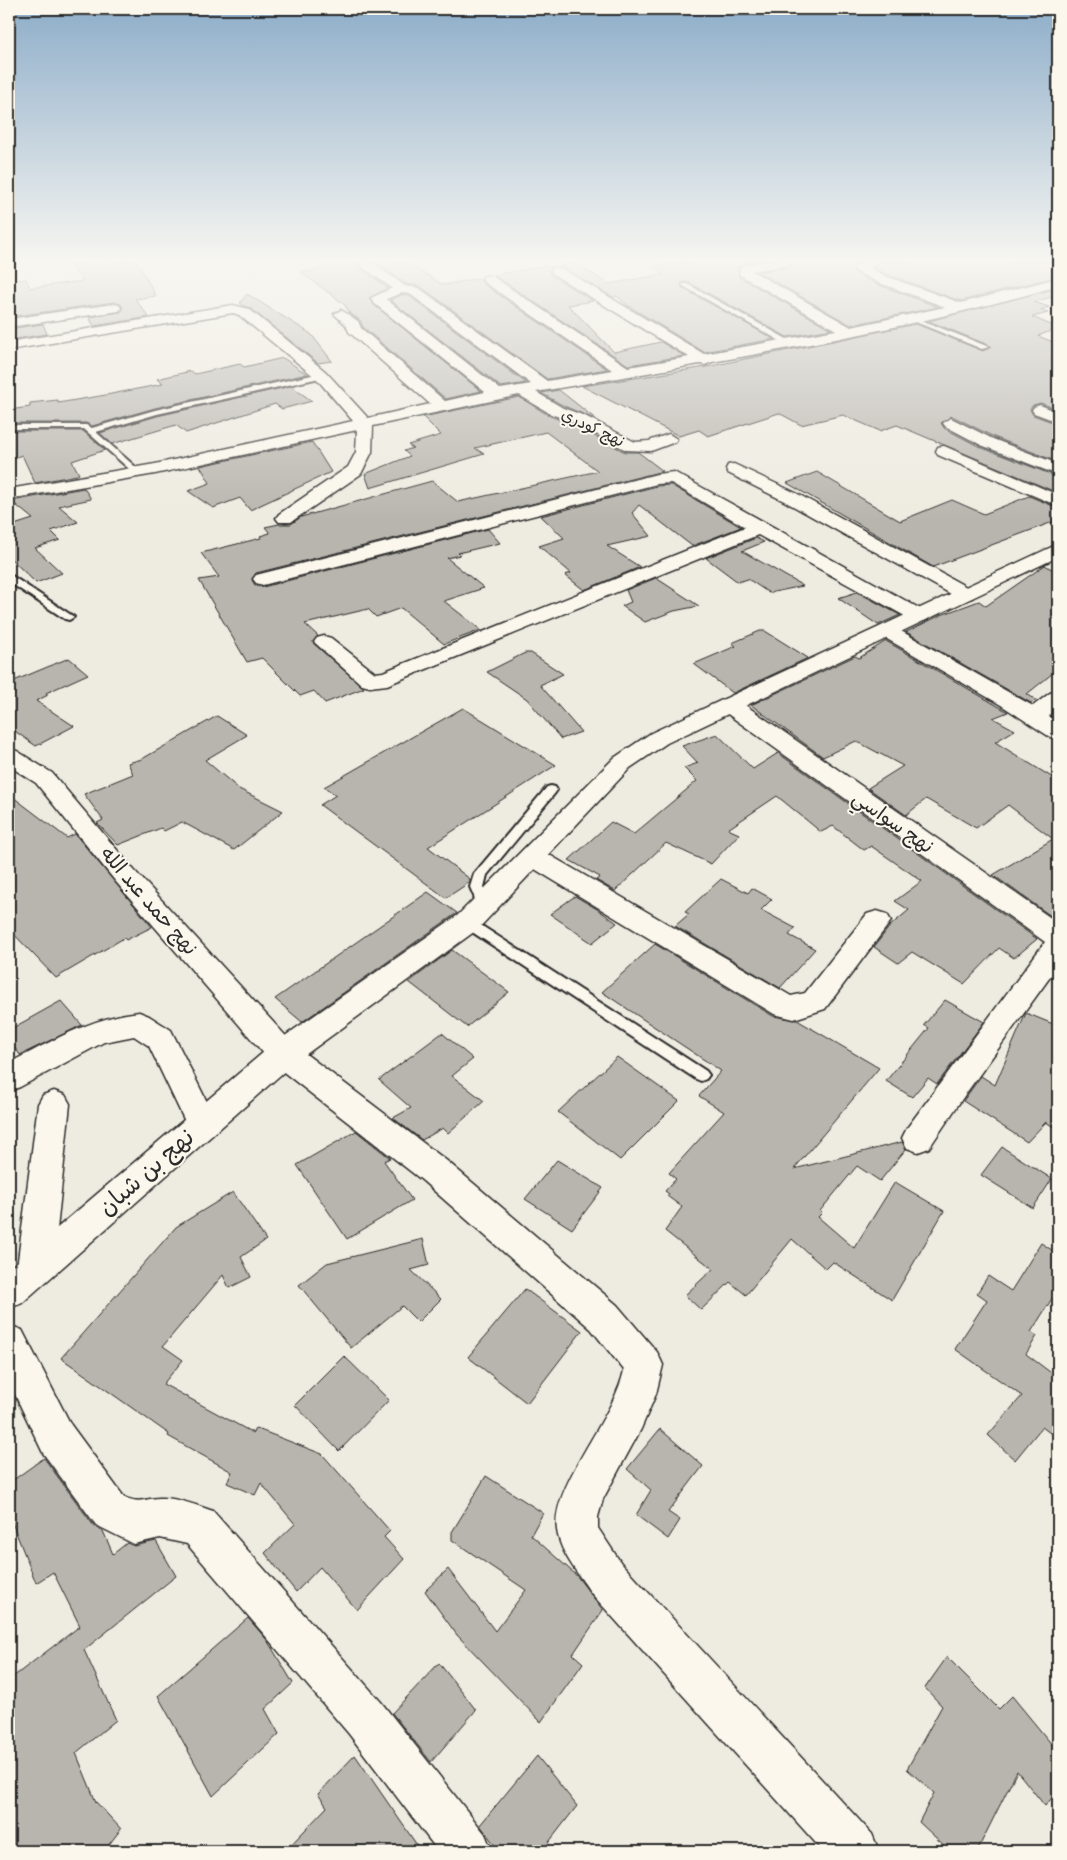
<svg xmlns="http://www.w3.org/2000/svg" width="1067" height="1860" font-family="Caveat,'Playpen Sans Arabic',sans-serif">
	<style>
		.building { fill: #b8b5ae; stroke: #2b2b2b }
		.lines { fill: none; stroke-linecap: round; stroke-linejoin: round }
		.service-casing { stroke: #2b2b2b; stroke-width: 4 }
		.minor-casing { stroke: #2b2b2b; stroke-width: 3 }
		.tertiary-casing { stroke: #2b2b2b; stroke-width: 3 }
		.service { fill: #fbf7ec; fill-rule: evenodd }
		.minor { fill: #fbf7ec; fill-rule: evenodd }
		.tertiary { fill: #fbf7ec; fill-rule: evenodd }
		.labels { text-anchor: middle; dominant-baseline: central; stroke-width: 4; stroke-linejoin: round; paint-order: stroke }
		.far-street-label { font-size: 16px; fill: #2b2b2b; stroke: #fbf7ec }
		.street-label { font-size: 20px; fill: #2b2b2b; stroke: #fbf7ec }
		.near-street-label { font-size: 24px; fill: #2b2b2b; stroke: #fbf7ec }
	</style>
	<rect width="100%" height="100%" fill="#eeebe0"/>
	<filter id="ink" filterUnits="userSpaceOnUse"><feTurbulence type="fractalNoise" baseFrequency=".02" numOctaves="2"/><feDisplacementMap in="SourceGraphic" scale="10" xChannelSelector="R" yChannelSelector="G"/><feConvolveMatrix kernelMatrix="1 2 1 2 8 2 1 2 1" color-interpolation-filters="sRGB"/></filter>
	<g filter="url(#ink)">
		<!-- building -->
		<g class="building">
			<polygon points="89,260 96,260 100,265 136,260 156,296 135,299 149,317 94,326 89,317 121,312 123,309 121,304 114,302 9,317 9,281 26,279 30,288 83,281 69,264"/>
			<polygon points="313,260 358,260 360,268 388,288 369,298 374,305 481,391 446,399 363,327 360,320 349,313 345,305 301,272 323,269"/>
			<polygon points="373,260 401,260 444,285 480,278 483,284 607,369 547,379 420,286 406,284"/>
			<polygon points="698,260 758,260 738,267 739,277 831,329 787,337 688,282 683,282 682,288 774,339 704,352 627,305 617,296 613,297 559,266 574,263 609,284 664,274 652,266"/>
			<polygon points="792,260 862,260 853,267 855,273 876,284 938,307 851,325 758,272 789,267"/>
			<polygon points="882,260 1058,260 1058,276 961,301 886,274 873,268"/>
			<polygon points="545,266 551,267 549,272 552,276 593,301 568,305 614,352 661,342 684,356 628,365 494,275"/>
			<polygon points="1058,288 1058,295 1034,302 1049,307 1040,310 1048,313 1032,317 1058,328 1038,336 1058,344 1058,410 1041,403 1033,405 1030,409 1033,415 1058,424 1058,462 994,437 952,416 941,423 944,428 980,447 1058,477 1058,493 897,425 880,431 843,415 801,425 779,413 708,436 699,430 679,436 582,386 706,367 916,324 983,351 991,346 929,321"/>
			<polygon points="247,294 311,334 332,361 318,363 250,308 244,306 240,303"/>
			<polygon points="402,295 409,296 526,383 501,387 390,300"/>
			<polygon points="43,324 47,334 9,340 9,329"/>
			<polygon points="283,358 307,374 155,408 92,426 86,423 9,423 9,410 30,407 30,403 58,400 58,403 106,395 163,384 157,379 191,371 195,374 240,364 244,367"/>
			<polygon points="291,386 312,401 282,409 275,404 186,433 176,425 112,444 100,433 157,416"/>
			<polygon points="559,390 597,420 564,406 541,393"/>
			<polygon points="519,397 550,416 572,424 625,452 638,452 663,471 256,573 252,580 255,585 263,587 488,529 500,543 458,553 460,555 447,558 484,588 444,601 481,630 444,644 401,608 376,617 368,609 305,624 318,636 313,643 364,688 325,703 314,691 300,696 262,658 247,662 199,580 219,577 201,553 261,538 260,536 270,533 265,527 279,524 291,524 301,517 432,481 458,502 598,471 546,432 475,448 484,454 370,488 365,474 410,456 404,451 413,448 408,445 441,435 423,417"/>
			<polygon points="9,431 83,431 105,450 72,461 79,474 77,475 35,483 22,455 9,460"/>
			<polygon points="312,442 331,472 250,510 240,498 213,508 188,491 210,483 200,466"/>
			<polygon points="817,472 900,521 952,500 984,514 1029,496 1058,508 1058,520 933,567 787,483"/>
			<polygon points="671,485 741,527 692,546 639,505 632,513 651,536 607,546 640,567 584,590 565,575 571,573 539,546 564,538 541,516 657,486"/>
			<polygon points="84,488 91,499 59,506 78,522 51,531 60,540 35,548 62,573 36,583 9,557 9,524 11,526 33,519 11,501"/>
			<polygon points="756,538 764,542 742,551 803,586 769,593 748,579 738,582 706,558"/>
			<polygon points="1045,565 1058,573 1058,669 1027,694 1036,700 1031,703 906,632 941,615 979,601 986,606"/>
			<polygon points="656,578 699,606 674,611 645,622 622,606 631,602 626,590"/>
			<polygon points="857,592 900,615 878,625 838,598"/>
			<polygon points="760,631 765,631 808,658 733,693 694,664 736,646 732,643"/>
			<polygon points="886,641 1008,712 993,718 1015,730 995,742 1058,781 1058,921 993,875 1053,839 1008,805 976,828 926,799 906,815 868,788 903,766 856,741 823,757 751,705 855,656 859,658"/>
			<polygon points="525,653 531,653 563,674 540,685 581,732 561,739 527,699 487,672"/>
			<polygon points="69,658 88,674 46,693 48,695 36,701 74,726 36,746 9,727 9,683"/>
			<polygon points="463,708 556,765 428,847 470,879 470,882 446,898 320,805 336,795 324,787"/>
			<polygon points="217,716 247,735 205,760 239,789 283,811 234,850 182,822 164,831 161,828 118,845 97,823 103,820 84,794 133,774 128,763 142,759"/>
			<polygon points="717,734 753,769 778,753 1037,939 1014,958 999,948 964,984 912,952 898,963 874,947 890,926 909,910 895,901 922,881 871,846 864,850 833,826 821,832 777,796 728,829 739,834 711,864 666,843 615,891 596,880 600,877 569,860 611,822 634,834 697,781 684,768 698,763 682,746"/>
			<polygon points="9,794 67,838 75,834 152,927 126,940 124,938 56,978 9,929"/>
			<polygon points="721,879 748,893 752,888 772,899 761,910 795,928 789,935 815,949 780,988 675,926 689,914 685,912"/>
			<polygon points="428,892 457,913 302,1022 275,999"/>
			<polygon points="575,896 597,909 617,923 592,943 550,914"/>
			<polygon points="655,944 773,1016 797,1020 879,1068 794,1169 902,1142 906,1149 880,1181 857,1166 820,1211 822,1213 818,1217 854,1248 895,1182 944,1211 892,1300 833,1262 826,1269 792,1239 746,1295 730,1282 701,1310 685,1295 713,1269 665,1231 682,1207 667,1196 669,1194 665,1191 676,1179 669,1173 724,1112 699,1096 721,1071 602,992"/>
			<polygon points="452,950 509,992 467,1027 409,982"/>
			<polygon points="945,1000 984,1022 937,1084 928,1078 912,1097 886,1081 929,1028 924,1025"/>
			<polygon points="61,1001 82,1025 20,1055 9,1040 9,1030"/>
			<polygon points="1026,1013 1058,1026 1058,1130 1046,1122 1027,1142 963,1101 981,1076 995,1085"/>
			<polygon points="442,1033 473,1059 452,1076 484,1101 448,1133 443,1128 422,1140 393,1118 411,1108 379,1080"/>
			<polygon points="617,1057 679,1101 620,1160 558,1112"/>
			<polygon points="356,1131 390,1158 384,1161 412,1200 347,1239 297,1165"/>
			<polygon points="1002,1147 1052,1179 1033,1208 981,1175"/>
			<polygon points="557,1160 603,1188 572,1229 525,1199"/>
			<polygon points="233,1192 266,1240 241,1257 251,1277 229,1288 223,1275 163,1346 183,1360 163,1384 253,1433 255,1428 322,1454 390,1531 384,1537 404,1559 357,1610 320,1567 296,1592 265,1553 295,1524 261,1483 255,1495 227,1483 232,1472 168,1436 169,1434 61,1358 176,1227"/>
			<polygon points="423,1239 429,1265 411,1270 441,1299 418,1322 402,1306 351,1348 299,1285 327,1263"/>
			<polygon points="1041,1243 1058,1254 1058,1289 1031,1332 1037,1336 1026,1354 1058,1378 1058,1439 1042,1427 1015,1460 988,1435 1022,1396 955,1349 987,1300 977,1293 988,1276 1011,1291"/>
			<polygon points="525,1289 582,1331 527,1403 468,1357"/>
			<polygon points="344,1356 389,1400 339,1451 295,1405"/>
			<polygon points="660,1429 703,1466 668,1512 680,1520 668,1539 636,1515 651,1490 627,1469"/>
			<polygon points="44,1458 94,1526 103,1531 113,1554 127,1543 134,1546 156,1541 176,1576 84,1650 116,1720 76,1753 96,1802 121,1829 104,1851 9,1851 9,1680 80,1626 53,1572 36,1583 9,1515 9,1483"/>
			<polygon points="486,1476 543,1513 531,1535 576,1575 603,1610 573,1654 583,1663 541,1722 457,1635 425,1591 448,1569 495,1631 526,1590 452,1540 452,1532"/>
			<polygon points="248,1618 267,1640 293,1683 265,1709 279,1734 213,1796 158,1696"/>
			<polygon points="947,1657 999,1709 1012,1696 1058,1752 1058,1791 1045,1806 1017,1771 977,1851 950,1851 919,1822 934,1793 907,1769 942,1706 925,1688"/>
			<polygon points="439,1663 476,1710 431,1762 392,1713"/>
			<polygon points="355,1755 421,1851 285,1851 327,1807 318,1794"/>
			<polygon points="537,1756 577,1806 542,1851 499,1851 480,1825"/>
		</g>
		<g class="lines">
			<defs>
				<g id="service">
					<polygon points="683,284 687,284 796,344 789,346 683,286"/>
					<polygon points="906,316 910,316 989,347 982,349 906,318"/>
					<polygon points="321,373 325,375 324,377 157,414 96,432 139,470 139,474 136,475 84,429 9,429 9,425 86,425 92,428 155,410"/>
					<polygon points="9,575 12,576 74,617 69,620 65,619 9,582"/>
					<polygon points="551,786 555,787 557,790 555,793 487,875 484,887 491,905 489,908 479,908 470,887 474,874 547,787"/>
					<polygon points="468,917 706,1071 709,1075 706,1079 701,1081 696,1079 463,926 461,922"/>
				</g>
				<g id="minor">
					<path d="M361,260H369L405,286L419,288L547,381L612,370L484,282L482,279L484,276H492L628,367L689,357L553,274L551,271L553,268H561L704,354L836,330L740,275L739,269C747,261 778,260 790,260L789,265L752,271L851,327L945,307L877,282L856,271L854,268C861,260 870,260 880,260L870,268L885,276L961,303L1058,278V286C945,319 828,342 712,362L705,365L700,364L536,392L563,408L585,416L635,442L649,441L669,434L677,439L675,442L651,451L626,450L573,422L551,414L519,395L373,426L372,452L361,474L291,522H279L276,518L279,514L348,467L356,452L357,430L155,474L9,499V489L155,464L353,421L316,378L239,315L233,313L9,350V342L233,305L249,309L326,372L368,418L430,404L349,332L346,325L334,314L341,310L358,321L361,328L445,401L485,392L375,304L371,298L392,288L361,266L359,263ZM402,293L410,294L531,384L500,389L386,299Z"/>
					<polygon points="114,304 119,305 121,308 119,311 9,327 9,319"/>
					<polygon points="1040,405 1058,412 1058,422 1034,413 1032,410 1034,407"/>
					<polygon points="951,418 993,439 1058,464 1058,475 981,445 945,426 943,423"/>
					<polygon points="944,446 1058,495 1058,506 938,455 936,451 938,447"/>
					<polygon points="734,464 796,493 972,590 975,594 972,598 958,598 784,501 728,473 726,469 728,465"/>
					<polygon points="674,472 926,612 929,616 926,620 919,622 912,620 758,535 387,685 370,687 362,685 314,642 317,638 324,636 331,638 375,673 383,672 745,527 671,483 657,484 263,585 256,583 253,579 256,575 657,474"/>
					<polygon points="887,625 894,627 1033,706 1050,693 1058,691 1058,708 1049,716 1058,722 1058,739 1050,737 1001,705 880,635 877,631 880,627"/>
					<polygon points="730,698 738,700 1058,923 1058,966 964,1096 929,1148 918,1152 907,1148 902,1138 907,1128 1045,942 722,710 719,705 722,700"/>
					<path d="M9,749L17,751L52,773L134,870L294,1045L447,1161L617,1305L657,1352L663,1365L656,1394L641,1429L603,1499L598,1517V1528L621,1563L872,1834L879,1851H823L591,1593C579,1574 560,1553 557,1530C550,1487 615,1417 624,1370L591,1329L423,1181L272,1063L116,882L36,783L9,766Z"/>
					<polygon points="532,847 541,850 791,996 805,993 867,914 877,911 887,914 891,921 825,1009 794,1019 774,1014 523,862 519,856 523,850"/>
					<path d="M139,1012L149,1016L171,1030L218,1124L213,1134L202,1138L191,1134L149,1046L134,1036L104,1042L20,1087L9,1091V1063C53,1041 89,1018 139,1012Z"/>
					<polygon points="54,1091 65,1095 70,1104 53,1268 47,1280 35,1284 23,1280 17,1268 38,1104 43,1095"/>
					<path d="M9,1325L22,1330L71,1425L124,1497C140,1504 143,1499 159,1498C175,1497 197,1505 213,1511L381,1702L485,1834L492,1851H438L349,1734L187,1544L160,1538L134,1544L96,1525L43,1453L9,1382Z"/>
				</g>
				<polygon id="tertiary" points="1058,544 1058,557 667,743 630,768 478,929 294,1063 22,1303 9,1308 9,1269 272,1045 458,915 614,758 651,733"/>
			</defs>
			<!-- service casing -->
			<use href="#service" class="service-casing"/>
			<!-- minor casing -->
			<use href="#minor" class="minor-casing"/>
			<!-- tertiary casing -->
			<use href="#tertiary" class="tertiary-casing"/>
			<!-- service -->
			<use href="#service" class="service"/>
			<!-- minor -->
			<use href="#minor" class="minor"/>
			<!-- tertiary -->
			<use href="#tertiary" class="tertiary"/>
		</g>
	</g>
	<!-- sky -->
	<linearGradient id="sky" x2="0" y2="1"><stop stop-color="#8dadc9"/><stop offset="0.5" stop-color="#f7f6f1"/><stop offset="1" stop-color="#f7f6f1" stop-opacity="0"/></linearGradient>
	<rect width="1067" height="521" fill="url(#sky)"/>
	<g class="labels">
		<!-- far-street labels -->
		<g class="far-street-label">
			<text transform="translate(593 428) rotate(26)">نهج كودري</text>
		</g>
		<!-- street labels -->
		<g class="street-label">
			<text transform="translate(893 822) rotate(35)">نهج سواسي</text>
			<text transform="translate(149 901) rotate(49)">نهج حمد عبد الله</text>
		</g>
		<!-- near-street labels -->
		<g class="near-street-label">
			<text transform="translate(146 1172) rotate(-41)">نهج بن شبان</text>
		</g>
	</g>
	<!-- margin -->
	<rect width="1067" height="1860" fill="none" stroke="#fbf7ec" stroke-width="30"/>
	<rect x="15" y="15" width="1037" height="1830" fill="none" stroke="#2b2b2b" stroke-width="2" filter="url(#ink)"/>
</svg>
